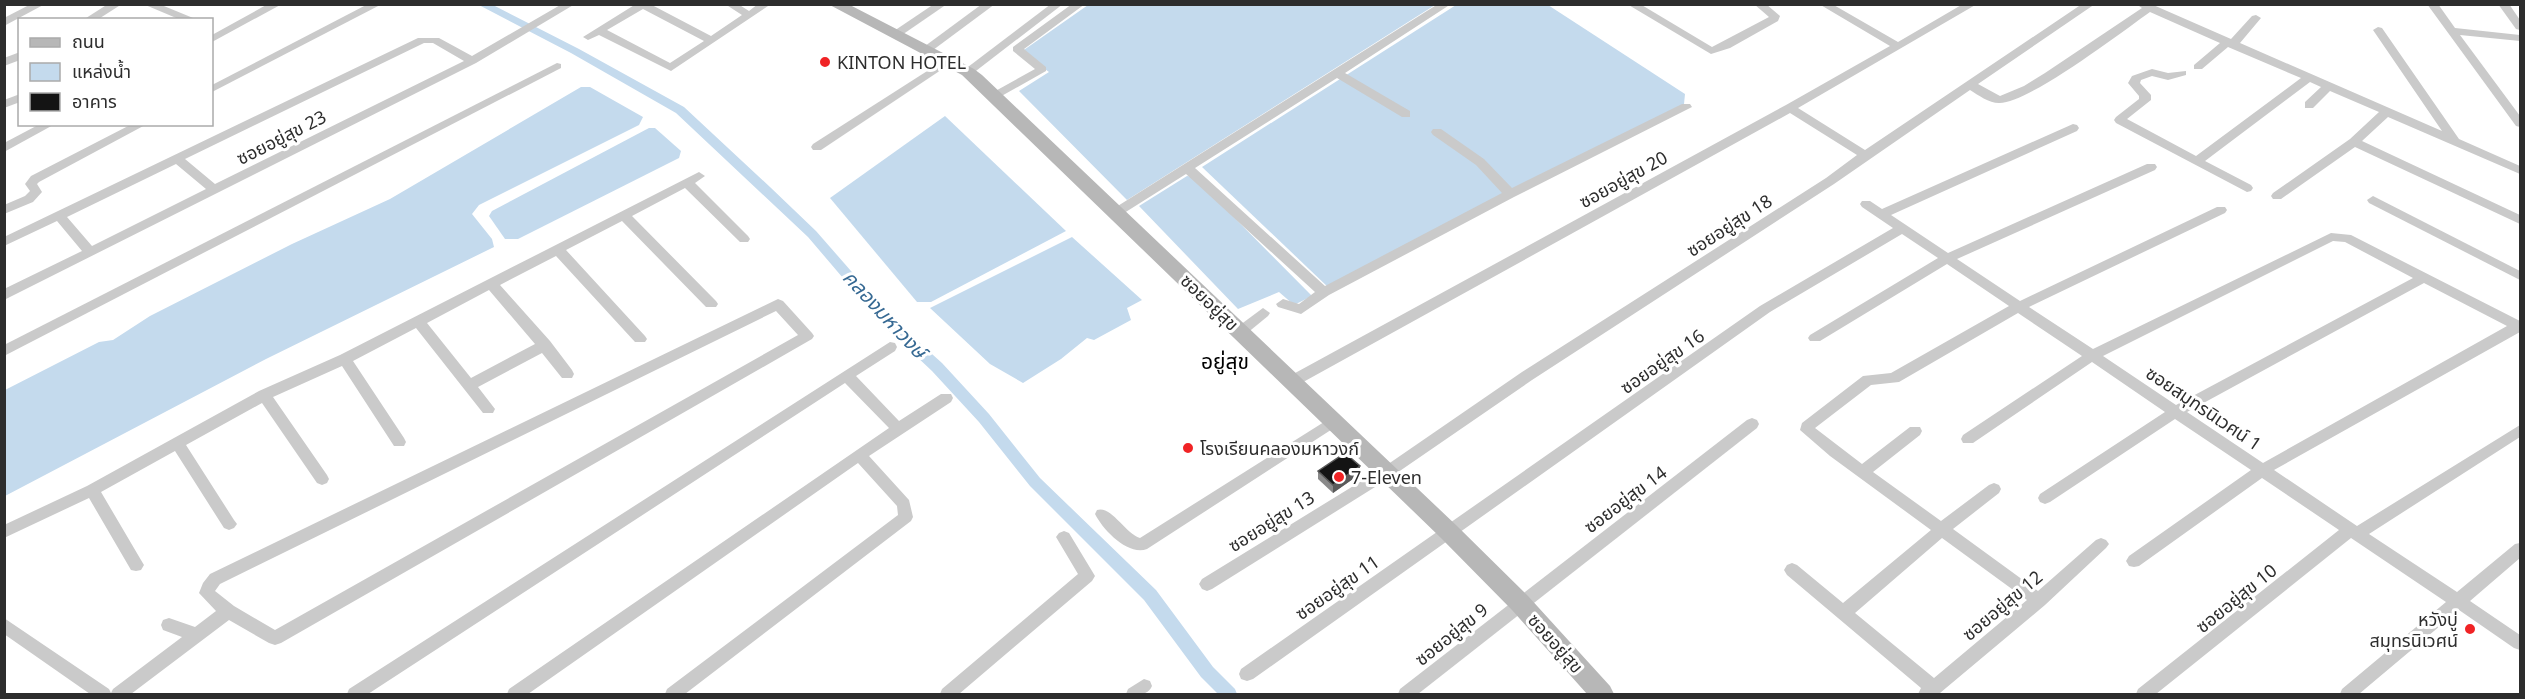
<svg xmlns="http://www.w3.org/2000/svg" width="2525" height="699" font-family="'Noto Sans','Noto Sans Thai',sans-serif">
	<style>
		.water { fill: #c4daed }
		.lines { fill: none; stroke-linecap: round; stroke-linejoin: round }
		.canal { fill: #c4daed; fill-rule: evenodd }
		.street { fill: #cacaca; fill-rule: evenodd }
		.secondary { fill: #b7b7b7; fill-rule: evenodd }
		.wall { fill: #8a8a8a }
		.shaded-wall { fill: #5a5a5a }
		.building { fill: #141414; stroke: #5a5a5a; stroke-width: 1.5 }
		.poi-dot { fill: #f02325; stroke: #fff; stroke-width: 2 }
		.labels { text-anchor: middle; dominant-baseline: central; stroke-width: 6; stroke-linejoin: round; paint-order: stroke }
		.poi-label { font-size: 18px; fill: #2d2d2d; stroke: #fff; text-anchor: start }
		.street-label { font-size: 18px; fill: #2d2d2d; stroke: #fff }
		.water-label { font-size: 20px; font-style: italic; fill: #366993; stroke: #fff }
		.quarter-label { font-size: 21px; fill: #000; stroke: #fff }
	</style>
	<rect width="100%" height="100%" fill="#fff"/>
	<!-- water -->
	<g class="water">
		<polygon points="1088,5 1435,5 1127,200 1019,91 1049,72 1021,52"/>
		<polygon points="1456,5 1548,5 1685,94 1684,104 1330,289 1202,167"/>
		<polygon points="581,87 590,87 643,117 639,125 479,205 472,214 492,239 494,247 266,359 5,496 5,390 99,342 113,340 150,316 292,244 390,199"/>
		<polygon points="945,116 1066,231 931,302 917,302 830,198"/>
		<polygon points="649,128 655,128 681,151 679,158 518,239 505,239 489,216 492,211"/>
		<polygon points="1187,176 1194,177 1312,296 1294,305 1279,292 1238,309 1139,206"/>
		<polygon points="1072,237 1142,300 1127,308 1131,320 1094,340 1087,338 1061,359 1023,383 990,364 930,308"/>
	</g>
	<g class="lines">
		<!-- canal -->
		<polygon class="canal" points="477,4 491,4 579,49 684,107 770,187 816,231 893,319 942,363 989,414 1040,478 1156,590 1213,667 1235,689 1237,694 1218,694 1201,677 1144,600 1030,486 979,422 932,371 883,325 808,237 676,113 571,53"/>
		<!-- street -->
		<g class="street">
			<polygon points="31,4 45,4 4,26 4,18"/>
			<polygon points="108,4 122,4 97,20 83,20"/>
			<polygon points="143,4 159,4 198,20 181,20"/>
			<polygon points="268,4 282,4 212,42 212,35"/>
			<polygon points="368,4 382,4 212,92 212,85"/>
			<path d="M562,4H575L476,63L4,300V289L82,251L57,221L4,246V237L418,38H439L472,56ZM424,43H433L464,61L215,184L185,159ZM176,164L206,189L92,246L67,217Z"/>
			<path d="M636,4H650L711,36L742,15L725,4H738L749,11L758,4H771L671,71L599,35L588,40L583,37ZM643,9L704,41L670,63L607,30Z"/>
			<polygon points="934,4 947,4 899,37 891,37 891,33"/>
			<polygon points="982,4 995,4 929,53 921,53 921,49"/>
			<polygon points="1051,4 1063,4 972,74 964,74 964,70"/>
			<polygon points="1072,4 1085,4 1024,49 1046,67 1046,71 998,98 990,98 990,94 1035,69 1013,51 1013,47"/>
			<polygon points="1438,4 1451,4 1345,73 1410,111 1410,117 1402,117 1337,78 1195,168 1325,286 1502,193 1476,165 1433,135 1431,132 1433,129 1441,129 1484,159 1512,188 1682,104 1690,104 1692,107 1514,197 1329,295 1301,314 1278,307 1276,304 1283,299 1299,304 1315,292 1186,174 1121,215 1113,215 1111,212 1113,209"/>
			<polygon points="1627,4 1640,4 1712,47 1769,17 1754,4 1766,4 1780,16 1778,21 1730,48 1711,54"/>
			<path d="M1819,4H1832L1898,42L1963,4H1977L1798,108L1865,150L2082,4H2095L1978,84L2000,96L2024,86L2045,73L2142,8L2136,4H2151L2231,39L2252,16L2256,15L2261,18L2240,43L2442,131L2373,30L2378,27L2382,28L2459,139L2520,166V174L2388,117L2362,141L2520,215V224L2355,147L2281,199H2273L2271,196L2273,193L2350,139L2379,112L2330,91L2313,108H2305V102L2321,87L2310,82L2205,161L2251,185L2253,188L2251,191L2247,192L2116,123L2114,120L2116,117L2139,99V96L2128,83L2132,76L2152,69L2168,73L2186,71V75L2168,80L2152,76L2141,80L2140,83L2151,95V100L2127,119L2196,156L2301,78L2228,47L2202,69H2194V65L2220,43L2150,12C2123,31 2028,104 1999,103C1989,103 1978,95 1970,90L1834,184L1532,380L1391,477L1212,589L1207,591L1202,589L1199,584L1202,579L1381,469L1522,372L1826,178L1857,155L1790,113L1296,386H1286L1284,382L1286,378L1786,105L1890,46Z"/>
			<polygon points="2427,4 2438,4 2455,28 2520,35 2520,41 2460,35 2520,116 2520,127 2516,126"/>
			<polygon points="2498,4 2509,4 2520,20 2520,30 2516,29"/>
			<polygon points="20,52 20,60 4,66 4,58"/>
			<polygon points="946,59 950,60 950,64 821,150 813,150 811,147 813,144"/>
			<polygon points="557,63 561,64 561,68 4,356 4,345"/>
			<polygon points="20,94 20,102 4,108 4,100"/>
			<polygon points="40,124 55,124 4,152 4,143"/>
			<polygon points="132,124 147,124 39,182 37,184 42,192 33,202 4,214 4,205 25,196 30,191 25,184 31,176"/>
			<path d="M2073,124L2077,125L2079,128L2077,131L1891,215L1948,253L2147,164H2155L2157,167L2155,170L1957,259L2020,301L2217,207H2225L2227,210L2225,213L2029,307L2093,349L2331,233L2351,235L2520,321V332L2274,470L2357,526L2520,425V437L2369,534L2457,592L2515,544L2520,543V558L2470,601L2520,635V650L2514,648L2459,610L2359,694H2340L2342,689L2446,602L2351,538L2156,694H2136L2138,689L2339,530L2262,478L2139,566L2134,567L2129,566L2126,561L2129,556L2251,470L2175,419L2050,502L2045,504L2040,502L2038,498L2040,494L2165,412L2092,362L1973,443H1963L1961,439L1963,435L2082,356L2018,313L1899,382L1871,385L1815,428L1862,464L1910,427H1920L1922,431L1920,435L1873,472L1941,521L1989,485L1994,483L1999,485L2001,489L1999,493L1953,529L2038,591L2096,540L2101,538L2106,540L2109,544L2106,548L2045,605L1940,693L1918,694L1921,688L1787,575L1784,570L1787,565L1792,563L1797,565L1843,603L1931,530L1830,456L1800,430L1802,423L1863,376L1891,373L2009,306L1947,264L1820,341H1810L1808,338L1810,335L1938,258L1902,234L1770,312L1253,679L1247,681L1241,679L1239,674L1241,669L1760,306L1893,228L1862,207L1860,204L1862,201H1870L1882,209ZM2333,241L2345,242L2413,278L2176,405L2103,356ZM2424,283L2507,326L2263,463L2187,412ZM1942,538L2027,600L1934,678L1855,613Z"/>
			<path d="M699,172L705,176L695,183L748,236L750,239L748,242H740L685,188L632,216L716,301L718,304L716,307H706L622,221L566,250L645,336L647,339L645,342H635L556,256L500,285L550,341L572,370L574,374L572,378H562L542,353L478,387L495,409L493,413H483L416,328L353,361L404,438L406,442L404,446H394L342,366L273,397L327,475L329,479L327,483L322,485L317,483L262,403L186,445L234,520L237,524L234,528L229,530L224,528L175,451L101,492L141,560L144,565L141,570L136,571L131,570L89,498L4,538V525L87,486L259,391L340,355ZM489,290L535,344L471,378L427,323Z"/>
			<polygon points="2373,196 2520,271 2520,280 2369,203 2367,200"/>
			<path d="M778,299L783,301L812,333L814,336L812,339L281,643L275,645L269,643L229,620L131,694H90L4,634V618L109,689L111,693L113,689L182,637L163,630L161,625L163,620L169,618L195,627L216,611L199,593L203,583L210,574ZM776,311L798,335L275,630L234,606L215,591L220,584Z"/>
			<polygon points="1263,308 1270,313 1268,316 1246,334 1236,334 1234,331 1236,328"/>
			<polygon points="890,342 895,343 897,347 895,351 856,376 899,421 941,394 951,394 953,398 951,402 869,456 909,500 913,517 911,521 685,694 665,694 667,689 898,515 897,506 858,463 528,694 507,694 509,689 889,428 845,383 368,694 347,694 349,689"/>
			<path d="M1332,417L1337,418L1339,422L1337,426L1147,549C1128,556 1103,530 1095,514L1097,510C1111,505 1125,533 1140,538Z"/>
			<polygon points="1752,418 1757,420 1759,424 1757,428 1418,694 1398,694 1400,689 1747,420"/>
			<polygon points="1064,531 1069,533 1092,571 1095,576 1092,581 959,694 940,694 942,689 1078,574 1056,537 1059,533"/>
			<path d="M1144,679L1150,681L1152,686C1147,697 1137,694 1126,694L1128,689Z"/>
		</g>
		<!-- secondary -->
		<polygon class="secondary" points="828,4 848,4 974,69 982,75 1457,526 1528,596 1610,686 1614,694 1587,694 1512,610 1441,538 962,75"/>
	</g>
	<!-- wall -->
	<polygon class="wall" points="1360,466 1360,474 1333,493 1318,479 1318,471"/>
	<!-- shaded-wall -->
	<polygon class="shaded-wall" points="1360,466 1360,474 1333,493 1333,485"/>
	<!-- building -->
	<polygon class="building" points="1345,453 1360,466 1333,485 1318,471"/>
	<!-- markers -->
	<g class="poi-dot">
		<circle cx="825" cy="62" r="6"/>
		<circle cx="1188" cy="448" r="6"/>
		<circle cx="1339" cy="477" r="6"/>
		<circle cx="2470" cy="629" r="6"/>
	</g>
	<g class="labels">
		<!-- poi labels -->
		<g class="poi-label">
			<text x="837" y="62">KINTON HOTEL</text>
			<text x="1200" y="448">โรงเรียนคลองมหาวงก์</text>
			<text x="1351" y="477">7-Eleven</text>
			<text x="2458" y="619" text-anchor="end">หวังบู่<tspan x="2458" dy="21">สมุทรนิเวศน์</tspan></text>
		</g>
		<!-- street labels -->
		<g class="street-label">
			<text transform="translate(281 137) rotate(-27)">ซอยอยู่สุข 23</text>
			<text transform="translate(1623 179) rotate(-29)">ซอยอยู่สุข 20</text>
			<text transform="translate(1729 225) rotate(-33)">ซอยอยู่สุข 18</text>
			<text transform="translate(1210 302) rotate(44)">ซอยอยู่สุข</text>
			<text transform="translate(1662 361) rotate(-35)">ซอยอยู่สุข 16</text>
			<text transform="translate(2204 408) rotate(34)">ซอยสมุทรนิเวศน์ 1</text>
			<text transform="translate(1625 499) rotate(-37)">ซอยอยู่สุข 14</text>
			<text transform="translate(1271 521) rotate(-32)">ซอยอยู่สุข 13</text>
			<text transform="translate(1337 587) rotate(-35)">ซอยอยู่สุข 11</text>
			<text transform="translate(2236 598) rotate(-39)">ซอยอยู่สุข 10</text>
			<text transform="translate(2002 605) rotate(-40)">ซอยอยู่สุข 12</text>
			<text transform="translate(1451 634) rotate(-39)">ซอยอยู่สุข 9</text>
			<text transform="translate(1556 643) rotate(48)">ซอยอยู่สุข</text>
		</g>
		<!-- water labels -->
		<g class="water-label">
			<text transform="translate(885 314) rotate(47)">คลองมหาวงษ์</text>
		</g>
		<!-- quarter labels -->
		<g class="quarter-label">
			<text x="1225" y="361">อยู่สุข</text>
		</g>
	</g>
	<!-- border -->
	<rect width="2525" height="699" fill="none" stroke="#2d2d2d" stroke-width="12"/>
	<!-- legend -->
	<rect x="18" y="18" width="195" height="108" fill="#ffffff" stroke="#ababab" stroke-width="1.5"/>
	<rect x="30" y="38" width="30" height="9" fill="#b7b7b7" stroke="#ababab" stroke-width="1.5"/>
	<text x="72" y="48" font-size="18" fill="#2d2d2d">ถนน</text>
	<rect x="30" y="63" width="30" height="18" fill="#c4daed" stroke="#ababab" stroke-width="1.5"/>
	<text x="72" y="78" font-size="18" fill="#2d2d2d">แหล่งน้ำ</text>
	<rect x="30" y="93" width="30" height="18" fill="#141414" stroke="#ababab" stroke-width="1.5"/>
	<text x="72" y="108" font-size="18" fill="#2d2d2d">อาคาร</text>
</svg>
